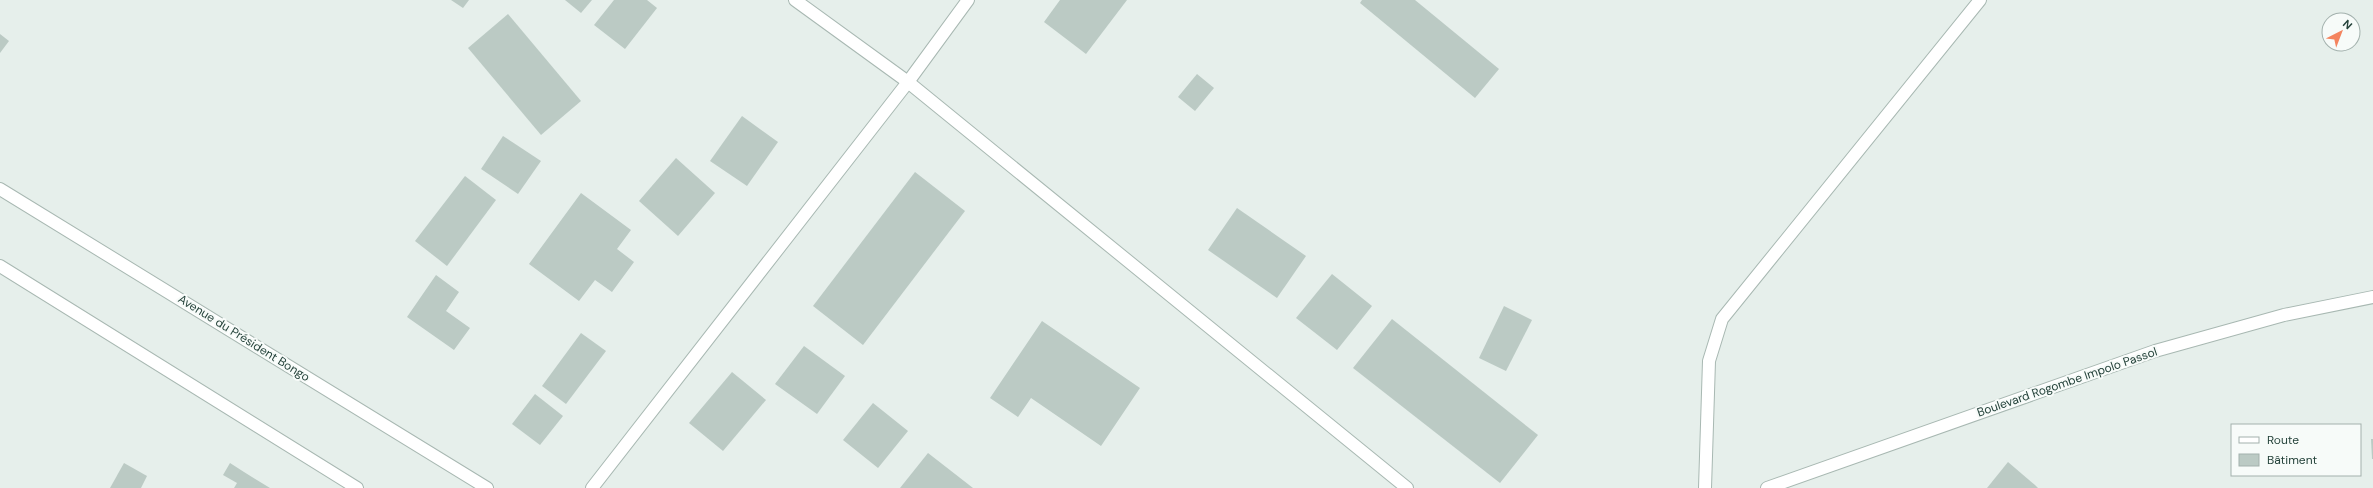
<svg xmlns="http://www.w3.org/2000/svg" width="2373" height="488" font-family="'DM Sans',sans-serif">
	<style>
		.building { fill: #bbcac4 }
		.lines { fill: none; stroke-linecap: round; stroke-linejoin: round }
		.minor-casing { stroke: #a8b8b2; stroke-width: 14 }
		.minor { stroke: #fff; stroke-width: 12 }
		.labels { text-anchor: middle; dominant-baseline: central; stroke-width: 4; stroke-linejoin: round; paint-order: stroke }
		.street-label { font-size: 12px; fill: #24423a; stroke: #f7fbf9 }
	</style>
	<rect width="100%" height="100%" fill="#e6efeb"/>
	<!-- building -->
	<g class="building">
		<polygon points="451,0 469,0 463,8"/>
		<polygon points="565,0 592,0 581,13"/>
		<polygon points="614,0 647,0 657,8 625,49 594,25"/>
		<polygon points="1060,0 1127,0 1086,54 1044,22"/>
		<polygon points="1362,0 1415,0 1499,69 1475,98 1360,3"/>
		<polygon points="508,14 581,101 541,135 468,48"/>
		<polygon points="0,34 9,41 0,53"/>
		<polygon points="1197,74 1214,88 1195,111 1178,97"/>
		<polygon points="742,116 778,142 747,186 710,161"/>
		<polygon points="503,136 541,161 518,194 481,169"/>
		<polygon points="676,158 715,193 678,236 639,201"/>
		<polygon points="915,172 965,211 863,345 813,306"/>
		<polygon points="465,176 496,200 447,266 415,241"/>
		<polygon points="581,193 631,230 617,249 634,262 612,292 595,280 579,301 529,264"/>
		<polygon points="1237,208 1306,256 1277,298 1208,250"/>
		<polygon points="1332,274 1372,306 1337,350 1296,318"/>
		<polygon points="436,275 459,292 446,311 470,328 454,350 407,317"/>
		<polygon points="1504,306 1532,320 1506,371 1479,358"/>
		<polygon points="1392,319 1538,435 1500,483 1353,368"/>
		<polygon points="1042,321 1140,388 1101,446 1031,398 1018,417 990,398"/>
		<polygon points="581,333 606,351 566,404 542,386"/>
		<polygon points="804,346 845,376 817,414 775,384"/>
		<polygon points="732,372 766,400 723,451 689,423"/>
		<polygon points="535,394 563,416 540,445 512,424"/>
		<polygon points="873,403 908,431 878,468 843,440"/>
		<polygon points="2371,439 2373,439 2373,459 2372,459"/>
		<polygon points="928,453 973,488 900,488"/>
		<polygon points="2008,462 2035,485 2038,488 1987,488"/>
		<polygon points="124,463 147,476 141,488 110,488"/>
		<polygon points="230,463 244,472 270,488 234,488 237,483 223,475"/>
	</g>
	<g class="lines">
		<defs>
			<g id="minor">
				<polyline points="795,0 908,82 1407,488"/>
				<polyline points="0,189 487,488"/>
				<polyline points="0,266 357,488"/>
				<polyline points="592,488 908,82 968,0"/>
				<polyline points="1705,488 1709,361 1722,319 1980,0"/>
				<polyline points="1767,488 2155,351 2284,315 2373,297"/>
			</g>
		</defs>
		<!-- minor casing -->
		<use href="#minor" class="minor-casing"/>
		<!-- minor -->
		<use href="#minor" class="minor"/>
	</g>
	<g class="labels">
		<!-- street labels -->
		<g class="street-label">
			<text transform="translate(244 338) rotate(32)">Avenue du Président Bongo</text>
			<text transform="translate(2067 382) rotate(-19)">Boulevard Rogombe Impolo Passol</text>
		</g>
	</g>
	<!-- legend -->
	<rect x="2231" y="424" width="130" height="52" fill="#f7fbf9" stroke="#a3b1ad"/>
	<rect x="2239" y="437" width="20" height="6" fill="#ffffff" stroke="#a3b1ad"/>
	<text x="2267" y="444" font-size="12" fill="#24423a">Route</text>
	<rect x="2239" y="454" width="20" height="12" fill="#bbcac4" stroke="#a3b1ad"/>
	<text x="2267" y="464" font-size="12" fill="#24423a">Bâtiment</text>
	<!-- north arrow -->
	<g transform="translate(2341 32) rotate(42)"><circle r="19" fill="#f7fbf9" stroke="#a3b1ad"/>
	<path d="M0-3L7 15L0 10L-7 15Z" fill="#f4845f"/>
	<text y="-6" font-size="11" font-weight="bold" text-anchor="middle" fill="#24423a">N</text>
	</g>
</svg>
